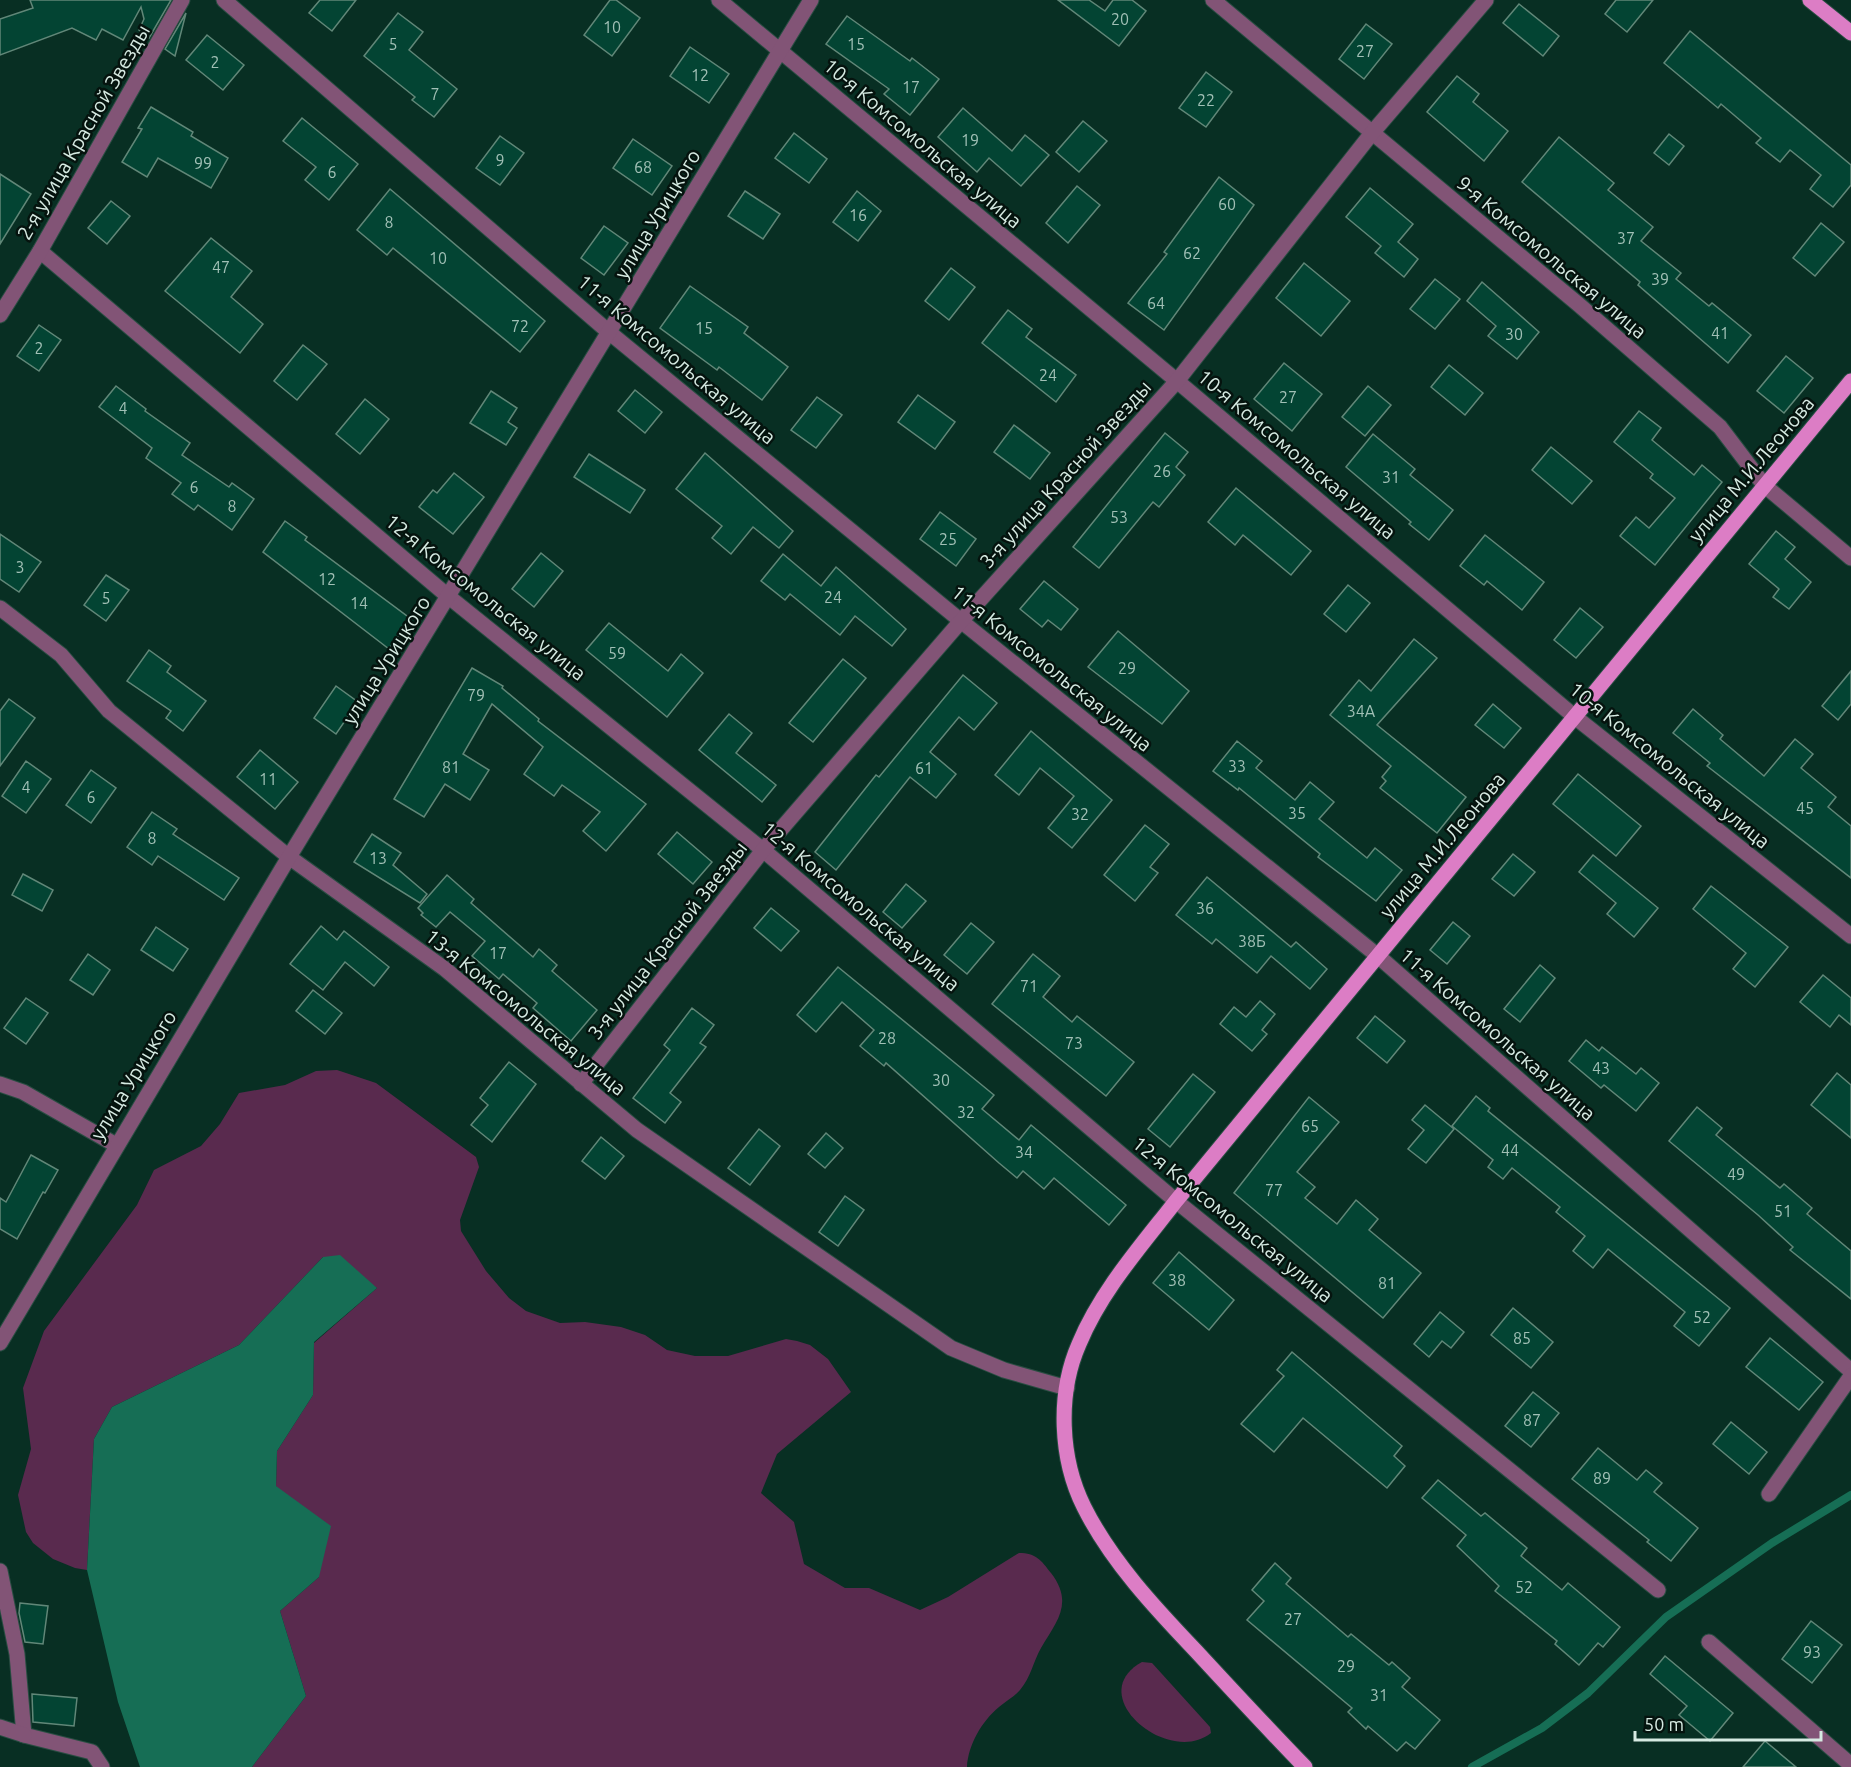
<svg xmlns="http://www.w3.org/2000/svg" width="1851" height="1767" font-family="Ubuntu,sans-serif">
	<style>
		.green { fill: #592a4e }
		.water { fill: #166e55 }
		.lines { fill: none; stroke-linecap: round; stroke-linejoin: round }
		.stream { stroke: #166e55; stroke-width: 8 }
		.building { fill: #034433; stroke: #618778; stroke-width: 1.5 }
		.minor-casing { stroke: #294d42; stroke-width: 17 }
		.tertiary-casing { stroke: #294d42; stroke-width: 17 }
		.primary-casing { stroke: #294d42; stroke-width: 17 }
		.minor { stroke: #825476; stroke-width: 15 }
		.tertiary { stroke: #825476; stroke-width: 15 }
		.primary { stroke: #dc7dc5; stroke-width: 15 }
		.labels { text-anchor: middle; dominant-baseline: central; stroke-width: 5; stroke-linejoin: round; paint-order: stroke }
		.number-label { font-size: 16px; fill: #a1c0b6 }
		.street-label { font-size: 20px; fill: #d6eae2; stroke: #05130e }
	</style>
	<rect width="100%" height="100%" fill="#082f23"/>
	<!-- green -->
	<g class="green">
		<path d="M337,1070L376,1083L476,1157L479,1167L460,1220L461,1231L486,1271L509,1298L526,1311L560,1323L585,1322L621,1327L645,1335L667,1350L695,1356H728L786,1339L797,1341L810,1345L828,1359L851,1392L777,1454L761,1493L794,1522L804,1564L845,1588H869L920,1610L948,1597L1019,1553C1036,1553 1041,1560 1051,1573C1074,1603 1057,1621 1041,1648C1033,1662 1031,1677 1020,1690C1015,1696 1006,1701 999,1707C982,1721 968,1745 967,1767H252L306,1696L280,1611L319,1577L276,1486L277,1451L313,1395L314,1343L377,1288L323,1257L239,1345L112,1407L94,1439L87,1570L75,1568L53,1559L33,1543L26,1532L18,1495L31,1449L23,1388L44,1331L137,1205L154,1170L201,1146L220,1124L239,1093L285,1085L316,1071Z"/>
		<path d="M1142,1662L1152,1663L1210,1727L1211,1733C1168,1767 1082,1695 1142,1662Z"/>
	</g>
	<!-- water -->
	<polygon class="water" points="340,1255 377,1288 314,1342 313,1395 277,1451 276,1486 331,1526 319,1577 280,1611 306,1696 252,1767 140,1767 118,1702 87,1570 94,1439 112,1407 239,1345 323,1257"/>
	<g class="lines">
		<!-- stream -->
		<polyline class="stream" points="1472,1767 1542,1728 1588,1693 1666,1617 1772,1543 1851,1495"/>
	</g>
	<!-- building -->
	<g class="building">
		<polygon points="30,0 171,0 149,38 139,30 144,19 141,7 123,40 102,29 96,40 72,28 0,55 0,19 33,8"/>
		<polygon points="320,0 356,0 332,31 309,13"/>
		<polygon points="610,0 616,0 640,18 612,56 584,35"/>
		<polygon points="1058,0 1089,0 1105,11 1113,0 1132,0 1146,11 1119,46"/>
		<polygon points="1616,0 1653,0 1627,32 1605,14"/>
		<polygon points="1519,4 1559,36 1543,56 1503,23"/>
		<polygon points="186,13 175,56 165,49"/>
		<polygon points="398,13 423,32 409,50 457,89 434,117 412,100 415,97 364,56"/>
		<polygon points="847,16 910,61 912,58 939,79 910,115 884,94 889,89 826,44"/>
		<polygon points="1366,24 1392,44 1364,79 1339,59"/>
		<polygon points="1690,31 1851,165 1851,185 1833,207 1810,189 1821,175 1790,150 1780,162 1756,143 1761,138 1721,104 1718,108 1664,63"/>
		<polygon points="207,35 244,65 223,90 186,60"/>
		<polygon points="690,47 729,74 709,103 670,76"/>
		<polygon points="1206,72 1232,92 1206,127 1179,108"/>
		<polygon points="1457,76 1479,94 1473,102 1508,131 1484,161 1427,112"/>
		<polygon points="151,107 193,132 191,136 228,158 211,188 158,158 147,177 122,162 142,129 138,128"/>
		<polygon points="963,108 1012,151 1025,135 1049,155 1021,186 989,158 977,172 938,137"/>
		<polygon points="302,118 358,164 329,200 305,180 316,167 283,141"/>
		<polygon points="1083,121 1107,141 1079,172 1056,152"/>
		<polygon points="794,133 827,159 809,183 775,158"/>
		<polygon points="1669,134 1684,146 1669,165 1654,153"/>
		<polygon points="500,136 524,153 500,185 476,168"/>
		<polygon points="1559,137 1614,183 1608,190 1653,227 1641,241 1681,273 1676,279 1709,306 1712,303 1751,335 1728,363 1638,285 1640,282 1522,182"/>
		<polygon points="633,139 672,166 652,195 613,168"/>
		<polygon points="0,174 31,194 0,244"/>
		<polygon points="1219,177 1254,205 1164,330 1128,303 1167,254 1164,252"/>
		<polygon points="1077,186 1100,205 1068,243 1046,223"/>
		<polygon points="1370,188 1413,224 1398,242 1418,259 1404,277 1375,253 1381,246 1346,217"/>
		<polygon points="390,189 545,321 520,352 393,248 387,255 357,230"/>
		<polygon points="745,191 780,214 763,239 728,216"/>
		<polygon points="857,191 881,211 858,241 833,222"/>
		<polygon points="111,201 130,216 107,244 88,228"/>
		<polygon points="1821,223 1844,242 1815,276 1793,258"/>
		<polygon points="604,226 628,243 604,275 581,258"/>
		<polygon points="211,238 252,271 231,297 263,324 240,353 165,291"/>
		<polygon points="1304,263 1350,301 1321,336 1276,298"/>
		<polygon points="951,268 975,287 949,320 925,301"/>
		<polygon points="1435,279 1460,299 1435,329 1410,309"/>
		<polygon points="1482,282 1539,332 1517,359 1488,336 1496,326 1467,301"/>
		<polygon points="690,286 748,327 744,333 788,367 762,400 719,367 717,370 660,328"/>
		<polygon points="1008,310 1032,329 1026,337 1076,375 1056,402 982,343"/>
		<polygon points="39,325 61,340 39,371 17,356"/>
		<polygon points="303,345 327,364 297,400 274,381"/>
		<polygon points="1786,356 1813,378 1784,413 1757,391"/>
		<polygon points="1284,363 1322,394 1292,431 1254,399"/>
		<polygon points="1449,365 1483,393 1465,415 1431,387"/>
		<polygon points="116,386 146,409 145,411 190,443 182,455 229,487 232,483 254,499 232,530 198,505 194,510 172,494 181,483 146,458 152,448 99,407"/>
		<polygon points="1368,386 1391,405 1365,436 1342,417"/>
		<polygon points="635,390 662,412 645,433 618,411"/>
		<polygon points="491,391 517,408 508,422 517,428 506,445 470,423"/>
		<polygon points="918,395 955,422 935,449 898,422"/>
		<polygon points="817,397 842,415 816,448 791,430"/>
		<polygon points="365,399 389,419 360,454 336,434"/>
		<polygon points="1639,411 1661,428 1652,440 1694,475 1702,465 1722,482 1655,565 1620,536 1636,517 1649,528 1675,498 1650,478 1653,474 1614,442"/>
		<polygon points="1014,425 1050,453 1030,479 994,452"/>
		<polygon points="1165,433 1188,452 1176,467 1185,475 1159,507 1153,502 1099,568 1073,547"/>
		<polygon points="1373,434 1415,469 1410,475 1453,510 1429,540 1409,524 1411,522 1346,467"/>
		<polygon points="1551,447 1592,481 1572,504 1532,470"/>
		<polygon points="705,453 793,531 779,548 753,527 731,554 712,538 722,526 676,489"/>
		<polygon points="589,454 645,490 630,513 574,477"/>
		<polygon points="454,473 484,497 453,534 419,507 433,490 437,493"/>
		<polygon points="1236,488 1311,551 1291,575 1243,535 1235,545 1208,522"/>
		<polygon points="940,512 976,539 956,566 920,539"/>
		<polygon points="285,521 307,537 305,540 411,619 389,649 263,552"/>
		<polygon points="1776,531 1795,547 1785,559 1811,582 1789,609 1773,597 1779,589 1749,564"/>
		<polygon points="0,534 41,562 19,592 0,579"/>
		<polygon points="1485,535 1544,582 1522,610 1487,581 1484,585 1460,566"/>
		<polygon points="541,553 563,571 534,607 512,589"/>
		<polygon points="783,554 821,586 836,567 906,629 892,646 855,616 840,635 790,594 785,600 761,581"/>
		<polygon points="106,575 129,590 106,621 84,605"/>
		<polygon points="1044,581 1078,609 1061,630 1048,620 1042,627 1020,609"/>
		<polygon points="1348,585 1370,603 1346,632 1324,614"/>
		<polygon points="1580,608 1603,627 1576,658 1554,640"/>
		<polygon points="609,623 668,671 681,654 703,673 667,717 586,650"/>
		<polygon points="1118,631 1189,691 1162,724 1088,667"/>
		<polygon points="1414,639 1437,658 1377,725 1466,797 1437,833 1380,788 1386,781 1382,777 1391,766 1330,715 1359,680 1371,691"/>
		<polygon points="149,650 171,666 167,672 206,701 183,731 166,718 171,711 127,681"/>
		<polygon points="843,659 866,678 813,742 789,723"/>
		<polygon points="472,668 503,686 502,688 539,719 538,721 646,804 606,851 583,831 600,812 562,785 554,796 524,774 543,747 492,704 463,754 489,770 470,800 445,784 424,817 394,799"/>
		<polygon points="1851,671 1851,704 1838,720 1822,706"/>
		<polygon points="963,675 997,703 974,730 959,717 930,752 956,774 936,798 910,777 836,870 815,852 876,775 879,777"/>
		<polygon points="336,686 358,702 336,734 314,718"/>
		<polygon points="9,699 35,718 0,766 0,711"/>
		<polygon points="1493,704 1521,728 1504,748 1475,725"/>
		<polygon points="1693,709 1723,735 1720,739 1764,776 1795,739 1813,754 1801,768 1836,797 1828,807 1851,826 1851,878 1707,766 1710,763 1673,733"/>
		<polygon points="729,714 752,733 736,753 776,785 762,802 699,750"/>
		<polygon points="1031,731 1112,800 1072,848 1048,828 1074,796 1040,768 1019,795 995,775"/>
		<polygon points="1237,741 1262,761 1256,768 1295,800 1310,782 1334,802 1319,819 1367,858 1375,848 1402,870 1376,901 1318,857 1320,854 1239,788 1238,790 1213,771"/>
		<polygon points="260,750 298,782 275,809 237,777"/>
		<polygon points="26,761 51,779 26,813 2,796"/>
		<polygon points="91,770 116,788 91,823 66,805"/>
		<polygon points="1578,774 1641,826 1616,856 1553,804"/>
		<polygon points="152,812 177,829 173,834 239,878 224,900 158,856 152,865 127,847"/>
		<polygon points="1145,825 1169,844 1150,867 1158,873 1135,901 1104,875"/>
		<polygon points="677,832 712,862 693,884 658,854"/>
		<polygon points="372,834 401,853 393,865 427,894 420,903 354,862"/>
		<polygon points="1513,854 1535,872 1514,896 1492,879"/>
		<polygon points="1593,855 1658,908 1634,937 1607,914 1616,903 1579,872"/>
		<polygon points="23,874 53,890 42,911 12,895"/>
		<polygon points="447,875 474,899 471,903 533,957 539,949 557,965 552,971 597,1010 571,1041 533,1008 537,1003 503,974 499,979 472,956 485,941 450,912 436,927 421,915 423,913 418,908"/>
		<polygon points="1207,877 1291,947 1296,942 1327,969 1310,989 1271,956 1257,973 1216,939 1212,944 1176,915"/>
		<polygon points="906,884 926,901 902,928 883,912"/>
		<polygon points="1711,886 1788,947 1755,987 1733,969 1746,953 1693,909"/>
		<polygon points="771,908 799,931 781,951 754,928"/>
		<polygon points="1453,922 1470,936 1447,964 1430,950"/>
		<polygon points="971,923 994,942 967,974 944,955"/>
		<polygon points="321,926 337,940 344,931 389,967 374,986 345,962 323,990 290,964"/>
		<polygon points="156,927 188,949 173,971 141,950"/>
		<polygon points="88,954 110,970 93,995 70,980"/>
		<polygon points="1033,954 1060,976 1043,997 1072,1022 1077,1016 1134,1062 1106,1096 992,1004"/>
		<polygon points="1540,965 1555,978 1520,1022 1504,1009"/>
		<polygon points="838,967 994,1095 982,1109 1019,1140 1031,1125 1126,1205 1109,1225 1054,1178 1044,1189 1023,1171 1017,1178 999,1163 886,1063 884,1066 860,1046 874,1030 842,1002 816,1032 797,1015"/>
		<polygon points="1823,975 1851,998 1851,1025 1839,1015 1830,1027 1800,1002"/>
		<polygon points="313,990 342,1013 325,1034 296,1011"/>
		<polygon points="26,998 48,1013 26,1044 4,1028"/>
		<polygon points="1260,1001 1275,1014 1262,1030 1267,1034 1252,1051 1220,1024 1234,1007 1246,1017"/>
		<polygon points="692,1008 714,1025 700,1043 706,1047 670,1093 681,1102 665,1123 633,1098 670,1050 664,1045"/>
		<polygon points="1375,1016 1405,1041 1387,1063 1357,1038"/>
		<polygon points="1586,1040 1599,1051 1602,1047 1636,1074 1641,1068 1659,1083 1636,1111 1604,1085 1601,1088 1569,1061"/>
		<polygon points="509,1062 536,1084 492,1142 471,1125 488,1105 480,1098"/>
		<polygon points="1837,1073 1851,1085 1851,1138 1811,1105"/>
		<polygon points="1193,1074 1215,1092 1170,1147 1148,1129"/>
		<polygon points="1476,1096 1490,1108 1488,1111 1730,1308 1699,1346 1674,1326 1685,1312 1608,1249 1593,1268 1573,1251 1585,1236 1556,1212 1560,1207 1512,1168 1503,1179 1488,1167 1493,1160 1452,1126"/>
		<polygon points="1309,1097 1339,1122 1297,1172 1315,1187 1305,1198 1337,1224 1356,1200 1378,1219 1369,1230 1421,1273 1383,1318 1234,1193"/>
		<polygon points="1425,1105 1454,1129 1426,1163 1408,1149 1424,1130 1412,1120"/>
		<polygon points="1697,1107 1722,1128 1716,1135 1780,1188 1784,1184 1812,1208 1807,1214 1851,1251 1851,1299 1790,1250 1793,1247 1758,1215 1669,1141"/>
		<polygon points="759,1129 780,1146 750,1185 728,1168"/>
		<polygon points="826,1133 843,1148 825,1168 808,1154"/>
		<polygon points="601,1137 624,1156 605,1179 582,1161"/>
		<polygon points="31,1155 58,1170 45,1193 43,1192 17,1239 0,1229 0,1198 6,1202"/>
		<polygon points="845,1196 864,1210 838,1246 819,1232"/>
		<polygon points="1179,1252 1234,1300 1209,1330 1153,1283"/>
		<polygon points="1513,1308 1553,1342 1531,1368 1491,1335"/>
		<polygon points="1440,1312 1464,1332 1451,1348 1442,1341 1429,1357 1414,1344"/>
		<polygon points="1770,1338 1823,1382 1799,1410 1746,1367"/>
		<polygon points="1292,1352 1402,1446 1394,1456 1405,1466 1387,1488 1303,1418 1274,1452 1241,1424 1284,1376 1277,1370"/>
		<polygon points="1533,1392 1559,1413 1531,1447 1505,1426"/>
		<polygon points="1731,1422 1767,1452 1749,1474 1713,1444"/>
		<polygon points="1598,1448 1637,1480 1646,1470 1662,1483 1654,1492 1698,1528 1671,1561 1647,1542 1649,1540 1572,1479"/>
		<polygon points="1438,1480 1481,1516 1485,1513 1527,1548 1521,1556 1562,1590 1568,1583 1620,1627 1603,1647 1598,1643 1579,1665 1555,1644 1557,1641 1495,1591 1499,1586 1457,1546 1466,1535 1422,1498"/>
		<polygon points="1275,1563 1291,1578 1286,1584 1348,1637 1351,1634 1389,1665 1392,1662 1410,1678 1402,1687 1440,1720 1415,1749 1406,1742 1397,1751 1368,1726 1366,1729 1348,1712 1352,1708 1247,1620 1264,1601 1252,1590"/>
		<polygon points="20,1603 48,1606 43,1644 25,1642 19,1613"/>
		<polygon points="1811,1621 1842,1645 1812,1683 1782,1659"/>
		<polygon points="1665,1656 1733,1713 1710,1741 1679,1715 1687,1706 1650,1674"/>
		<polygon points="32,1694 77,1698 74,1726 33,1722"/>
		<polygon points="1765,1741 1796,1767 1743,1767"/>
	</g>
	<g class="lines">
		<defs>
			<g id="minor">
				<polyline points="224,0 610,333 961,621 1378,956 1851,1371"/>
				<polyline points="719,0 1177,381 1575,717 1851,936"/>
				<polyline points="1213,0 1578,304 1720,427 1764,485 1851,558"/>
				<polyline points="40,251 449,597 763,850 1176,1201 1658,1590"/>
				<polyline points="0,608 61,655 109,711 289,857 445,969 637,1130 951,1348 1004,1370 1067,1388"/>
				<polyline points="0,1084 23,1092 116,1145"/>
				<polyline points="581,1084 763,850 961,621 1177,381 1372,133 1486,0"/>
				<polyline points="0,1343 289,857 811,0"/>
				<polyline points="1769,1494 1851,1376"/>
				<polyline points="0,1571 17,1654 24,1735 92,1752 102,1767"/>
				<polyline points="1709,1642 1851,1765"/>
				<polyline points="0,1727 24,1735"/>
			</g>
			<polyline id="tertiary" points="0,315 40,251 182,0"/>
			<g id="primary">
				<polyline points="1810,0 1851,33"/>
				<path d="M1305,1767C1268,1729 1232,1690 1196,1651C1155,1608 1111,1561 1084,1507C1060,1459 1057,1394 1079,1344C1101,1291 1141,1246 1176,1201L1851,381"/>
			</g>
		</defs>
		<!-- minor casing -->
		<use href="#minor" class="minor-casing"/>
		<!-- tertiary casing -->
		<use href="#tertiary" class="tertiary-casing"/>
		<!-- primary casing -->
		<use href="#primary" class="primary-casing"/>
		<!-- minor -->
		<use href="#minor" class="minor"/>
		<!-- tertiary -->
		<use href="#tertiary" class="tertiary"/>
		<!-- primary -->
		<use href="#primary" class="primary"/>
	</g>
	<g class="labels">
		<!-- number labels -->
		<g class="number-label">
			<text x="1120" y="19">20</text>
			<text x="612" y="27">10</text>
			<text x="393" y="44">5</text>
			<text x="856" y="44">15</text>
			<text x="1365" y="51">27</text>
			<text x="215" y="62">2</text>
			<text x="700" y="75">12</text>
			<text x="911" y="87">17</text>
			<text x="435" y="94">7</text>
			<text x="1206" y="100">22</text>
			<text x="970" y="140">19</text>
			<text x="500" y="160">9</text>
			<text x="203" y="163">99</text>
			<text x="643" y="167">68</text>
			<text x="332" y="172">6</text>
			<text x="1227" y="204">60</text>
			<text x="858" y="215">16</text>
			<text x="389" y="222">8</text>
			<text x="1626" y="238">37</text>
			<text x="1192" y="253">62</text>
			<text x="438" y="258">10</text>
			<text x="221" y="267">47</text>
			<text x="1660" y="279">39</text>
			<text x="1156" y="303">64</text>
			<text x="520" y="326">72</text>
			<text x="704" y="328">15</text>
			<text x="1720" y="333">41</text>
			<text x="1514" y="334">30</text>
			<text x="39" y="348">2</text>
			<text x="1048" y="375">24</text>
			<text x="1288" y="397">27</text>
			<text x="123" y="408">4</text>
			<text x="1162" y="471">26</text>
			<text x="1391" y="477">31</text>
			<text x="194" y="487">6</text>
			<text x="232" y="506">8</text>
			<text x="1119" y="517">53</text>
			<text x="948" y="539">25</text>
			<text x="20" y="567">3</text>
			<text x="327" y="579">12</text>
			<text x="833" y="597">24</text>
			<text x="106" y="598">5</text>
			<text x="359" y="603">14</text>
			<text x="617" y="653">59</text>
			<text x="1127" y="668">29</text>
			<text x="476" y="695">79</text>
			<text x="1361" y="711">34А</text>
			<text x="1237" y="766">33</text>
			<text x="451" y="767">81</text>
			<text x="924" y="768">61</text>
			<text x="268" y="779">11</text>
			<text x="26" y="787">4</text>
			<text x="91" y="797">6</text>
			<text x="1805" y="808">45</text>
			<text x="1297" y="813">35</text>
			<text x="1080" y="814">32</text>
			<text x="152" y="838">8</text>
			<text x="378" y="858">13</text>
			<text x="1205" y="908">36</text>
			<text x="1252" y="941">38Б</text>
			<text x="498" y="953">17</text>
			<text x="1029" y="986">71</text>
			<text x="887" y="1038">28</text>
			<text x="1074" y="1043">73</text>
			<text x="1601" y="1068">43</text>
			<text x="941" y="1080">30</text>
			<text x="966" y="1112">32</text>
			<text x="1310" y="1126">65</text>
			<text x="1510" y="1150">44</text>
			<text x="1024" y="1152">34</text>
			<text x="1736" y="1174">49</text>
			<text x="1274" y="1190">77</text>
			<text x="1783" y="1211">51</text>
			<text x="1177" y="1280">38</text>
			<text x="1387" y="1283">81</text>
			<text x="1702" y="1317">52</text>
			<text x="1522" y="1338">85</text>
			<text x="1532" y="1420">87</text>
			<text x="1602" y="1478">89</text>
			<text x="1524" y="1587">52</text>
			<text x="1293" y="1619">27</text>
			<text x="1812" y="1652">93</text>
			<text x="1346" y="1666">29</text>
			<text x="1379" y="1695">31</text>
		</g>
		<!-- street labels -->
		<g class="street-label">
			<text transform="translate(83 132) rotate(-60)">2-я улица Красной Звезды</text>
			<text transform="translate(923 143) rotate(40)">10-я Комсомольская улица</text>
			<text transform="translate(657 214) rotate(-59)">улица Урицкого</text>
			<text transform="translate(1552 257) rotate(40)">9-я Комсомольская улица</text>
			<text transform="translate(677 359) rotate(40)">11-я Комсомольская улица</text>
			<text transform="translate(1297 454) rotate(40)">10-я Комсомольская улица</text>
			<text transform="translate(1751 469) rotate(-50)">улица М.И.Леонова</text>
			<text transform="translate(1065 474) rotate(-48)">3-я улица Красной Звезды</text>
			<text transform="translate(486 597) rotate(39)">12-я Комсомольская улица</text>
			<text transform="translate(386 660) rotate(-58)">улица Урицкого</text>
			<text transform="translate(1052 668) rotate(39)">11-я Комсомольская улица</text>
			<text transform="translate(1670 765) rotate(39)">10-я Комсомольская улица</text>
			<text transform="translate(1442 845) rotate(-50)">улица М.И.Леонова</text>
			<text transform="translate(861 906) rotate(40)">12-я Комсомольская улица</text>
			<text transform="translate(667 940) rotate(-52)">3-я улица Красной Звезды</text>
			<text transform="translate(526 1012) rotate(39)">13-я Комсомольская улица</text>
			<text transform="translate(1498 1034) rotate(41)">11-я Комсомольская улица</text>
			<text transform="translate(133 1075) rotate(-59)">улица Урицкого</text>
			<text transform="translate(1233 1219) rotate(39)">12-я Комсомольская улица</text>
		</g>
	</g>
	<!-- scale -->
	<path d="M1635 1731v9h186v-9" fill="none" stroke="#d6eae2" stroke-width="3"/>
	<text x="1644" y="1731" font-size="18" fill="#d6eae2" stroke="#05130e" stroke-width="4.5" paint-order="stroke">50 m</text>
</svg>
